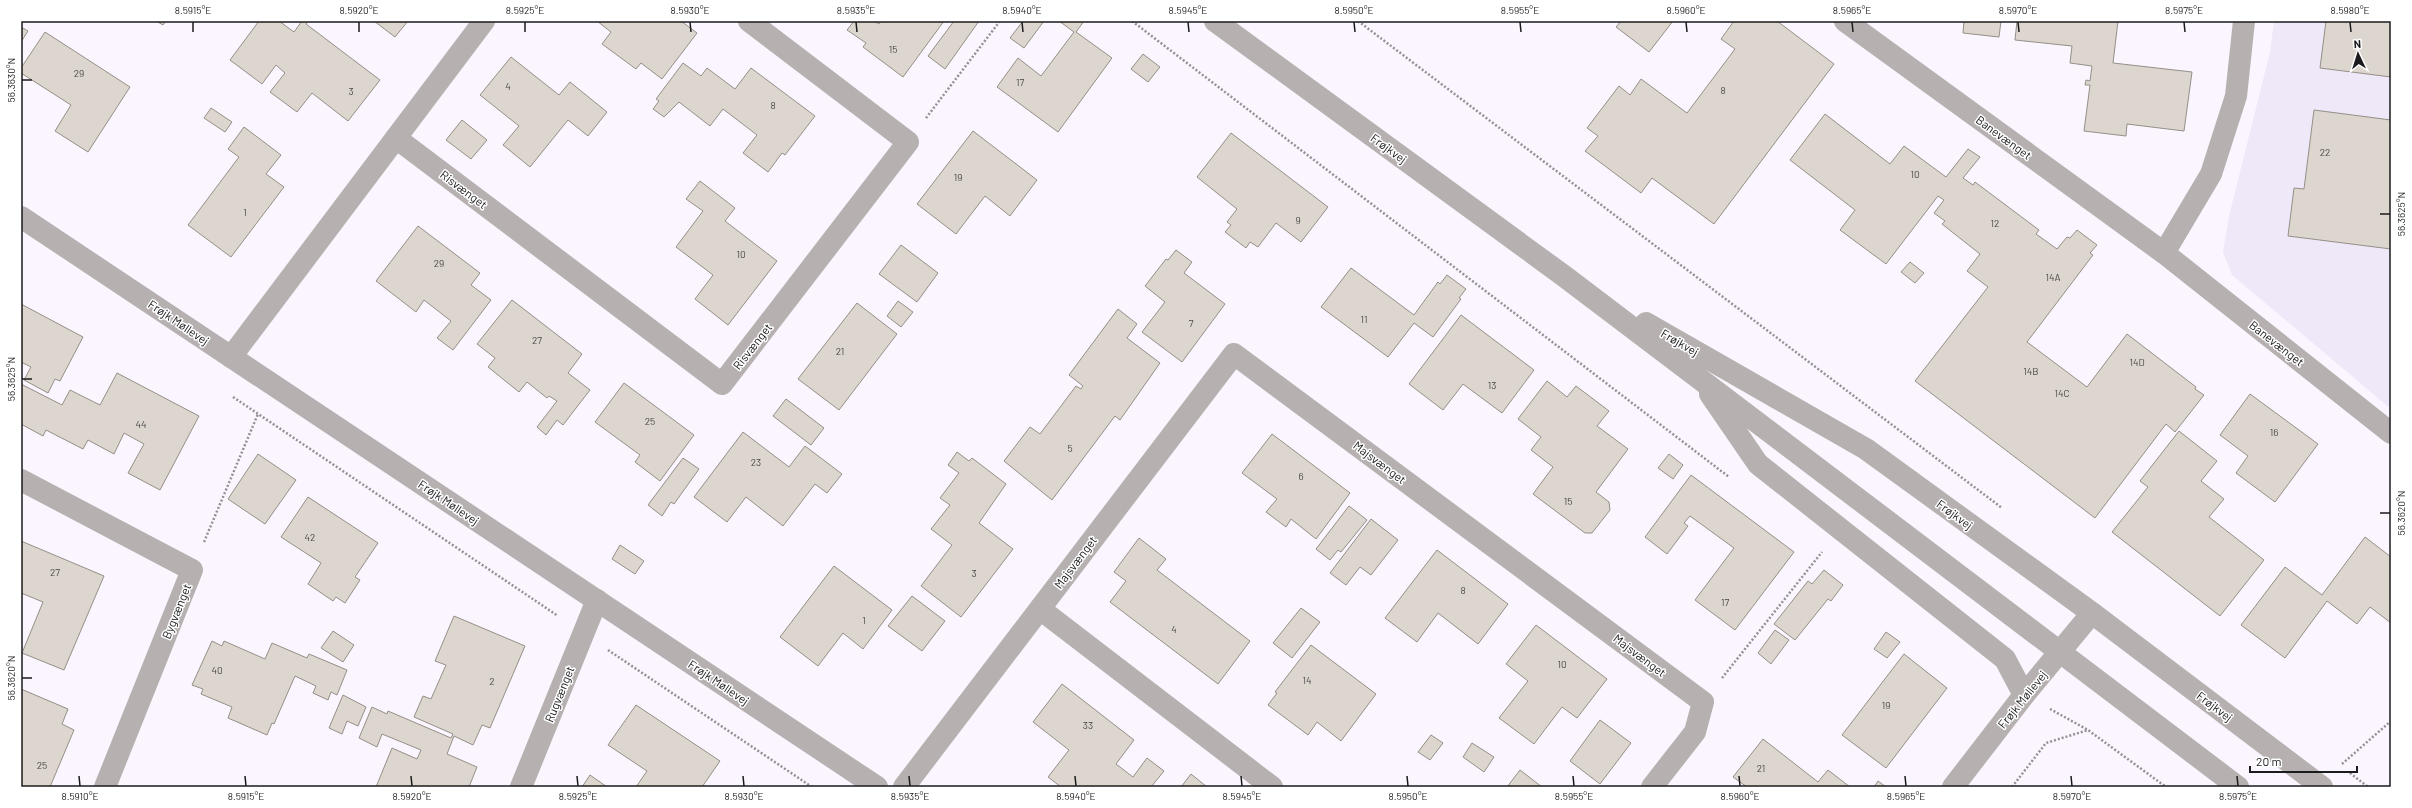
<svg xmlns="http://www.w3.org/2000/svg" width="2412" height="808" font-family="Barlow,sans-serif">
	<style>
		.built { fill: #efe8f8 }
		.building { fill: #ddd6ce; stroke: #948f87 }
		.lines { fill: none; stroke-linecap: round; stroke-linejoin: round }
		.path { stroke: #939096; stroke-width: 2.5; stroke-dasharray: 2 2; stroke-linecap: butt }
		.minor { stroke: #b6b1b0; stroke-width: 22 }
		.tertiary { stroke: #b6b1b0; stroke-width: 22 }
		.ticks { fill: none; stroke: #1b1a1d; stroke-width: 1.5 }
		.labels { text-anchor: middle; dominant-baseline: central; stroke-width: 3; stroke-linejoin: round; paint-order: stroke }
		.number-label { font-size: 10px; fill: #4c4949 }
		.street-label { font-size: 12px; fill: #1b1a1d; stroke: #fff }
		.neatline { fill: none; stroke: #1b1a1d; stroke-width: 1.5 }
		.ticks-label { font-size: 10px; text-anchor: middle; fill: #1b1a1d }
	</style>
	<rect width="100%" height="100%" fill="#faf5fe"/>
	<!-- built -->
	<polygon class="built" points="2274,21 2391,21 2391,409 2232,275 2223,252 2229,216 2270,52"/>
	<!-- building -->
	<g class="building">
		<polygon points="156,21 166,21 163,25"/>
		<polygon points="259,21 279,21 294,32 302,21 308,21 306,24 380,80 348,121 312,93 297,112 270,92 285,73 276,65 262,84 230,60"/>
		<polygon points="374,21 408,21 395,37"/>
		<polygon points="597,21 681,21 697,33 662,79 641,63 636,69 602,44 611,32"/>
		<polygon points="854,21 874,21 879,24 881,21 944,21 903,77 863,47 866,43 847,30"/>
		<polygon points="954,21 979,21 945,69 928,56"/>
		<polygon points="1023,21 1044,21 1024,48 1010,38"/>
		<polygon points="1059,21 1084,21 1076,32 1112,58 1058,132 997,87 1018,58 1041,76 1074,32"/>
		<polygon points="1621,21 1673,21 1649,52 1616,27"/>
		<polygon points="1734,21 1777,21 1834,64 1714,224 1652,178 1641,193 1585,151 1598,136 1587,128 1619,86 1630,95 1641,79 1687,113 1735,49 1721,39"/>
		<polygon points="1964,21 2001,21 1999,37 1963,33"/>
		<polygon points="2017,21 2118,21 2113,63 2192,72 2184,131 2127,124 2126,136 2084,131 2090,85 2085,85 2086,80 2090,81 2092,66 2070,63 2072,46 2015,40"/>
		<polygon points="2326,21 2391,21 2391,77 2320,68"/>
		<polygon points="21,27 28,31 21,42"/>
		<polygon points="45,32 130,87 88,152 55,131 71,105 21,73 21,68"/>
		<polygon points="1143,54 1160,67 1148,82 1131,69"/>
		<polygon points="511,57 559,95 570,82 607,112 588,136 568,120 530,167 503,145 519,126 480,95"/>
		<polygon points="683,63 701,76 707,68 735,89 751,68 815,116 785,155 782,153 768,172 743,153 757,135 723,109 710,126 679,102 664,117 653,109 659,101 656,99"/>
		<polygon points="211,108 232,122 225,132 204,118"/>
		<polygon points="2314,110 2391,120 2391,249 2288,236 2294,188 2304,189"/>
		<polygon points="1825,114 1890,164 1904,146 1946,177 1968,149 1980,157 1963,178 1973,185 1975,182 2039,230 2036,234 2057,249 2067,237 2070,238 2077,230 2097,245 2090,253 2093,255 2027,342 2087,387 2127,334 2196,387 2195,389 2204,395 2175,432 2166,424 2095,518 1915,381 1988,287 1967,271 1980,254 1942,224 1945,221 1934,213 1944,200 1938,196 1886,264 1840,230 1855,210 1790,160"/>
		<polygon points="462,120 487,140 471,159 446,140"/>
		<polygon points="244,127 281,155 266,174 284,187 231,257 188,225 239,157 228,149"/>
		<polygon points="973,131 1037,180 1010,216 985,196 956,234 917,204"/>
		<polygon points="1231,133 1328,207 1301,242 1276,223 1258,247 1250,242 1246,248 1225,232 1231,225 1227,222 1237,209 1197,177"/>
		<polygon points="700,181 735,208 725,221 777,261 728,325 695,299 713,275 676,247 703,211 686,199"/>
		<polygon points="418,226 480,273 471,285 491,300 453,350 437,338 451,321 424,300 416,312 376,281"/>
		<polygon points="901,245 938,273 917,302 879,274"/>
		<polygon points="1176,250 1192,262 1184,273 1225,304 1182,362 1142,332 1165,302 1145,286 1166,259 1168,260"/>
		<polygon points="1910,262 1924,273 1915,283 1901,272"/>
		<polygon points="1351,268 1414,315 1438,282 1440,284 1447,275 1466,289 1459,298 1461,299 1433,337 1414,323 1388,357 1321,307"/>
		<polygon points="512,300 582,354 568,373 590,390 563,425 557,420 546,435 537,427 557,401 549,396 547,398 527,382 519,392 488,367 495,358 477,344"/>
		<polygon points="898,301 913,312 901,327 887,316"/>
		<polygon points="857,303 897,334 839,410 798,379"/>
		<polygon points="21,304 83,337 60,381 55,379 48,393 24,380 31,367 21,362"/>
		<polygon points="1118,309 1137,324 1127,338 1160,363 1120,420 1115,416 1052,500 1004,461 1030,427 1040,434 1076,386 1081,389 1083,386 1069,375"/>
		<polygon points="1461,315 1534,370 1502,413 1463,384 1443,410 1409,384"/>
		<polygon points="117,373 199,416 160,490 128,473 144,444 124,433 114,454 88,440 83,449 46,430 43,436 21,424 21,384 62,405 70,390 100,405"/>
		<polygon points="1547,381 1567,397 1576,386 1609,411 1597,426 1628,449 1596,492 1609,502 1610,510 1592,533 1585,533 1533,494 1553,467 1531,450 1541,437 1518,419"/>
		<polygon points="624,383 694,435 660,481 635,462 640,455 595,422"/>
		<polygon points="2250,394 2318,444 2275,502 2236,473 2248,456 2220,435"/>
		<polygon points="786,399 824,428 811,445 773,416"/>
		<polygon points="2179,431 2217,461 2201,481 2224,499 2209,517 2264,560 2220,616 2112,532 2148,487 2140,481"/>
		<polygon points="743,432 789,467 805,446 842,474 827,493 815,484 783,526 746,497 727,522 694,497"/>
		<polygon points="1272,434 1350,493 1316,539 1291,519 1286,527 1266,512 1277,499 1242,473"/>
		<polygon points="957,452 969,461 972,458 1006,484 979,523 1013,549 961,617 921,586 952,545 931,529 950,505 940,498 959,473 948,465"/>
		<polygon points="258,454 296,480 265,524 228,499"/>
		<polygon points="1669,454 1683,465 1673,479 1658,468"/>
		<polygon points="683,458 699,469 674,504 671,502 662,516 648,505"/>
		<polygon points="1691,475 1794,552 1735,630 1695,600 1734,548 1690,516 1684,523 1688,526 1667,554 1645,537"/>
		<polygon points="308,497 378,543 355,577 360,580 345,603 336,597 333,601 308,584 321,563 281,537"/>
		<polygon points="1349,506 1367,520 1341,552 1338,550 1330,560 1316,549"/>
		<polygon points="1371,519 1398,540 1371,575 1360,567 1346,585 1330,573"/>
		<polygon points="2365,537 2391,557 2391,623 2370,607 2357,624 2327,601 2285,658 2241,625 2285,567 2322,595"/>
		<polygon points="1139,538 1166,559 1157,570 1250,641 1218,684 1110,602 1126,581 1114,572"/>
		<polygon points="21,541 104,576 64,670 22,653 43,602 21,593"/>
		<polygon points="620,545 644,561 635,574 612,559"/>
		<polygon points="1437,550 1508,604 1478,644 1438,613 1417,642 1385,618"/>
		<polygon points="834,566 892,610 863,649 843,633 818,666 780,637"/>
		<polygon points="1824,570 1843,585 1831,601 1828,599 1795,640 1774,624 1808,581 1812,584"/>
		<polygon points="912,596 945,621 922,651 888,626"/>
		<polygon points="1301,608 1320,622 1292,658 1273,643"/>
		<polygon points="454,616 525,646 490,728 482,725 473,745 454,736 447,754 477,767 469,787 376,787 392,748 417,759 421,750 382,734 377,747 359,738 372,707 387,714 388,711 451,738 453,734 414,717 423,696 431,699 446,665 435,661"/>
		<polygon points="1536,625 1607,679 1577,718 1562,707 1534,744 1499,718 1528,681 1506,664"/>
		<polygon points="1775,630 1789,640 1771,664 1758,653"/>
		<polygon points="333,631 354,645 343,662 321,648"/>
		<polygon points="1886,632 1900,642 1887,658 1874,649"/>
		<polygon points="212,641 222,646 224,641 265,659 272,643 307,658 309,654 347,670 337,695 331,692 328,700 313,693 316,686 295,676 274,724 272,723 267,735 228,718 232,707 201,694 203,689 192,685"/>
		<polygon points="1311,645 1376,694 1341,741 1317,722 1308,735 1268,705 1277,693 1275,692"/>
		<polygon points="1904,654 1947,688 1886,768 1842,735"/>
		<polygon points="1062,684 1134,740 1116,764 1133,777 1147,758 1164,771 1151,787 1061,787 1048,777 1069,750 1033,722"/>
		<polygon points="21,689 68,709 62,724 74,730 50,787 21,787"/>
		<polygon points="343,695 366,707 358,726 347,721 342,734 329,728"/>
		<polygon points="636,705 720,761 702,787 636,787 647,771 608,745"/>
		<polygon points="1600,720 1631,743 1600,784 1570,761"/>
		<polygon points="1431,735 1443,743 1430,760 1418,752"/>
		<polygon points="1763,739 1818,782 1828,770 1850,787 1747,787 1733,777"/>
		<polygon points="1472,743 1494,757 1484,772 1463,757"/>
		<polygon points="1520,770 1542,787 1507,787"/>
		<polygon points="1191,774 1207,787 1181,787"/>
		<polygon points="590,775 607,787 582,787"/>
		<polygon points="1878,781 1886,787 1874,787"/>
	</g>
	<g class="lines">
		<!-- path -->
		<g class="path">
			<polyline points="1132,21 1729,477"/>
			<polyline points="1358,21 2002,508"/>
			<polyline points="926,118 1000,21"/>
			<polyline points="233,397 558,616"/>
			<polyline points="204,542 258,414"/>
			<polyline points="608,650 812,787"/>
			<polyline points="1722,678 1822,552"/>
			<polyline points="2050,709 2088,730 2166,787"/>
			<polyline points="2342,764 2391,721"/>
			<polyline points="2350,773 2368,787"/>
			<polyline points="2012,787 2046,743 2088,730"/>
		</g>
		<!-- minor -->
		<g class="minor">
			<polyline points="1845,21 2164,253 2211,174 2236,96 2244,21"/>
			<polyline points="396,138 722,384 908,142 749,21"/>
			<polyline points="21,217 877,787"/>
			<polyline points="2164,253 2391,433"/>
			<polyline points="231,357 484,21"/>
			<polyline points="21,480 192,570 105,787"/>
			<polyline points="1040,609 1272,787"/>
			<polyline points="521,787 597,600"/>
			<polyline points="904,787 1234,354 1703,702 1695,732 1652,787"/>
			<polyline points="1953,787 2024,695 2092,613"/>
		</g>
		<!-- tertiary -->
		<g class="tertiary">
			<polyline points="1215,21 1564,276 2238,787"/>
			<polyline points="1646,323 1866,449 2092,613 2322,787"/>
			<polyline points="1710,394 1758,464 2005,659 2024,695"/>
		</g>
	</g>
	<!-- ticks -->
	<path class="ticks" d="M193,22V32M359,22V32M525,22V32M690,22L691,32M856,22L857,32M1022,22L1023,32M1188,22L1189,32M1354,22L1355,32M1520,22L1521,32M1686,22L1687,32M1852,22L1853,32M2018,22L2019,32M2184,22L2185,32M2350,22L2351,32M22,80H32M2380,214H2390M22,379H32M2380,513H2390M22,678H32M79,776L80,786M245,776L246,786M411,776L412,786M577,776L578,786M743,776L744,786M909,776L910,786M1075,776L1076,786M1241,776L1242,786M1407,776L1408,786M1573,776L1574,786M1739,776L1740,786M1905,776L1906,786M2071,776L2072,786M2237,776L2238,786"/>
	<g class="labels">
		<!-- number labels -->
		<g class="number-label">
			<text x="893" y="49">15</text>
			<text x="79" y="73">29</text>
			<text x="1020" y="82">17</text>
			<text x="508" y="86">4</text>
			<text x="1723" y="90">8</text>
			<text x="351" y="91">3</text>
			<text x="773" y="105">8</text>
			<text x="2325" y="152">22</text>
			<text x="1915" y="174">10</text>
			<text x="958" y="177">19</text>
			<text x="245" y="212">1</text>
			<text x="1298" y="220">9</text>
			<text x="1995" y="223">12</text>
			<text x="741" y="254">10</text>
			<text x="439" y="263">29</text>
			<text x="2053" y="277">14A</text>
			<text x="1364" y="319">11</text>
			<text x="1191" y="323">7</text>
			<text x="537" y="340">27</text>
			<text x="840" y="351">21</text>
			<text x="2137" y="362">14D</text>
			<text x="2031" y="371">14B</text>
			<text x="1492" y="385">13</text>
			<text x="2062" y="393">14C</text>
			<text x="650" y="421">25</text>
			<text x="141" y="424">44</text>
			<text x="2274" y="432">16</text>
			<text x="1070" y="448">5</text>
			<text x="756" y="462">23</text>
			<text x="1301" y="476">6</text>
			<text x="1568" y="501">15</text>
			<text x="310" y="537">42</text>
			<text x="55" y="572">27</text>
			<text x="974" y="573">3</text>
			<text x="1463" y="590">8</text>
			<text x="1725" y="602">17</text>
			<text x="864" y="620">1</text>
			<text x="1174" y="629">4</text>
			<text x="1562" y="664">10</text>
			<text x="217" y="670">40</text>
			<text x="1307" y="680">14</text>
			<text x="492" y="681">2</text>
			<text x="1886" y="705">19</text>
			<text x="1088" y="725">33</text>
			<text x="42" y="765">25</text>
			<text x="1761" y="768">21</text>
		</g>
		<!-- street labels -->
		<g class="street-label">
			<text transform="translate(2004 137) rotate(36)">Banevænget</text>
			<text transform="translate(1389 148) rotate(36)">Frøjkvej</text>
			<text transform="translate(464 189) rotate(37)">Risvænget</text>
			<text transform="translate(179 322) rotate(34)">Frøjk Møllevej</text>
			<text transform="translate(1680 342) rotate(30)">Frøjkvej</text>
			<text transform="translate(2277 343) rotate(38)">Banevænget</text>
			<text transform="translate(752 346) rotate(-52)">Risvænget</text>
			<text transform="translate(1380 462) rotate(37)">Majsvænget</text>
			<text transform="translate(449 502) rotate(34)">Frøjk Møllevej</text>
			<text transform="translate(1955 514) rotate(36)">Frøjkvej</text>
			<text transform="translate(1075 562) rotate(-53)">Majsvænget</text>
			<text transform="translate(176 611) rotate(-68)">Bygvænget</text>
			<text transform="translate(1640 655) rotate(37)">Majsvænget</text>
			<text transform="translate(719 682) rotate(34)">Frøjk Møllevej</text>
			<text transform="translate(559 694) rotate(-68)">Rugvænget</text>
			<text transform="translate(2022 699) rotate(-51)">Frøjk Møllevej</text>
			<text transform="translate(2215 706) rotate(37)">Frøjkvej</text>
		</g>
	</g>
	<!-- border -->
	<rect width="2412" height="808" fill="none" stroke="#ffffff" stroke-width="44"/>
	<!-- north arrow -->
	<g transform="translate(2358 54) rotate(356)" stroke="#ffffff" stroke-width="3" paint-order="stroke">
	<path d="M0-3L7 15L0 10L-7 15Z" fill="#1b1a1d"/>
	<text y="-6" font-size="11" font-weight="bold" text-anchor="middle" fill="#1b1a1d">N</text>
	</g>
	<!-- scale -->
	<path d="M2250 766v6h107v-6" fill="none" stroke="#1b1a1d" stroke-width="2"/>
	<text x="2256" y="766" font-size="12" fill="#1b1a1d" stroke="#ffffff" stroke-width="3" paint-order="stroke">20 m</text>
	<rect x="22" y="22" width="2368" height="764" class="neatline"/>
	<g class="ticks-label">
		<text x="193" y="14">8.5915°E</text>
		<text x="359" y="14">8.5920°E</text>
		<text x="525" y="14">8.5925°E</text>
		<text x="690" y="14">8.5930°E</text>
		<text x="856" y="14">8.5935°E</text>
		<text x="1022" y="14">8.5940°E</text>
		<text x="1188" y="14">8.5945°E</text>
		<text x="1354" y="14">8.5950°E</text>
		<text x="1520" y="14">8.5955°E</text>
		<text x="1686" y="14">8.5960°E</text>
		<text x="1852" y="14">8.5965°E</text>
		<text x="2018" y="14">8.5970°E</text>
		<text x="2184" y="14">8.5975°E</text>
		<text x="2350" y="14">8.5980°E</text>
		<text transform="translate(11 80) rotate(-90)" y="4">56.3630°N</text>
		<text transform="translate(2401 214) rotate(-90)" y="4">56.3625°N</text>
		<text transform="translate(11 379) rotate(-90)" y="4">56.3625°N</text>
		<text transform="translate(2401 513) rotate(-90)" y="4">56.3620°N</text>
		<text transform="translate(11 678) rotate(-90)" y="4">56.3620°N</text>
		<text x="80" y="800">8.5910°E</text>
		<text x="246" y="800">8.5915°E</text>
		<text x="412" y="800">8.5920°E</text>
		<text x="578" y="800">8.5925°E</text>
		<text x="744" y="800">8.5930°E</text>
		<text x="910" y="800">8.5935°E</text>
		<text x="1076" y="800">8.5940°E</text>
		<text x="1242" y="800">8.5945°E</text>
		<text x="1408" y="800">8.5950°E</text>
		<text x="1574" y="800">8.5955°E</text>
		<text x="1740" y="800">8.5960°E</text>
		<text x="1906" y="800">8.5965°E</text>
		<text x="2072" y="800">8.5970°E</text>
		<text x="2238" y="800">8.5975°E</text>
	</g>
</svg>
